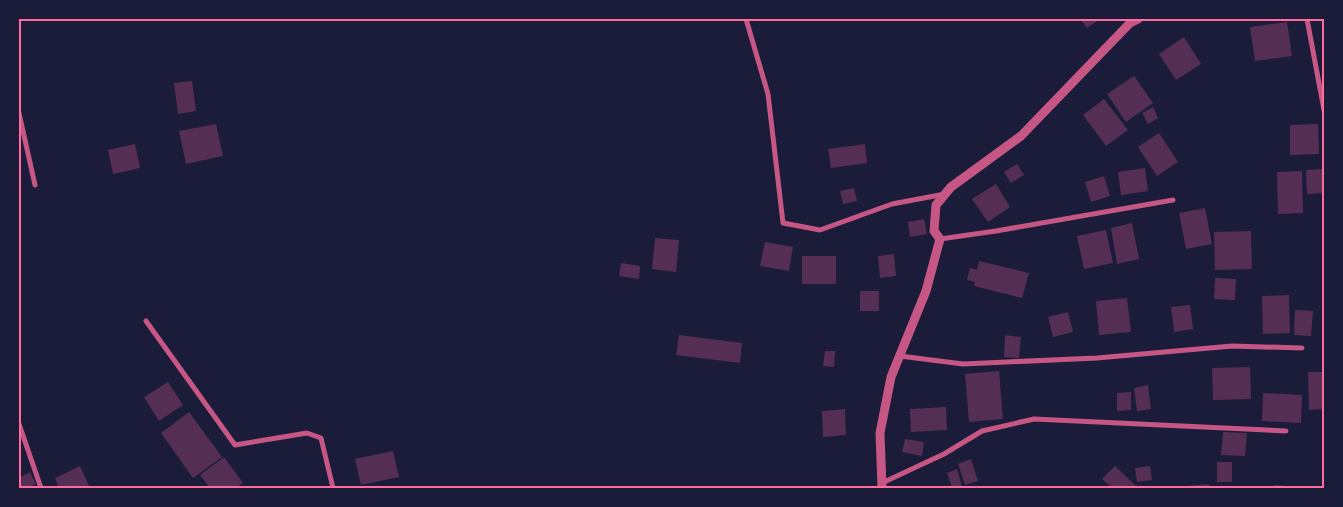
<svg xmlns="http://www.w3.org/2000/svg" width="1343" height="507" font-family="Barlow,sans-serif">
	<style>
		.building { fill: #542f53 }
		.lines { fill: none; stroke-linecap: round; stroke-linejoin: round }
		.minor { stroke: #c65784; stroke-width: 5 }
		.tertiary { stroke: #c65784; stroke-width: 9 }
		.neatline { fill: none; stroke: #ff6b9d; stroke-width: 2 }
	</style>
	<rect width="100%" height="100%" fill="#1b1b3a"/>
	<!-- building -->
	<g class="building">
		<polygon points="1080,19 1100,19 1087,28"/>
		<polygon points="1287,22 1292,56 1255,61 1250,27"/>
		<polygon points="1184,37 1201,64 1176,80 1159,54"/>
		<polygon points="1134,76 1153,103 1126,122 1107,94"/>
		<polygon points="192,81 196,111 178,114 174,83"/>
		<polygon points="1104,99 1128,130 1106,146 1083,115"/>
		<polygon points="1153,107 1158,118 1148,124 1142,113"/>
		<polygon points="216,124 223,156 186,164 179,131"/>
		<polygon points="1318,124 1319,154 1290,155 1290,125"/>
		<polygon points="1159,133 1178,162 1157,176 1138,147"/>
		<polygon points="135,144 140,168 113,174 108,150"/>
		<polygon points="865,144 867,163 831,168 828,149"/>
		<polygon points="1017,164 1024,175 1011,183 1004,172"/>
		<polygon points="1145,168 1148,191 1121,195 1118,172"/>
		<polygon points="1324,169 1324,193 1307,194 1306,170"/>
		<polygon points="1302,171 1303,213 1278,214 1277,172"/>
		<polygon points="1104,176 1110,196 1091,202 1085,182"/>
		<polygon points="996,184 1010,207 988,222 972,199"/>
		<polygon points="854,188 857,201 843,204 840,191"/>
		<polygon points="1205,208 1212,244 1186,249 1179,213"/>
		<polygon points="924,219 927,234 910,237 908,222"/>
		<polygon points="1132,223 1139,259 1117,264 1111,228"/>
		<polygon points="1106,230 1113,263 1084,269 1077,236"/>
		<polygon points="1251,231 1252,269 1215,270 1214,232"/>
		<polygon points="655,238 679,240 676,272 652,269"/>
		<polygon points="765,242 793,247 789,271 760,266"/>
		<polygon points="894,254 896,276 880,278 878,256"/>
		<rect x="802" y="256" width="34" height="28"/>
		<polygon points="979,261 1029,273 1022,298 974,286 975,282 967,280 970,268 977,270"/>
		<polygon points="621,263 640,266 639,279 619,276"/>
		<polygon points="1215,278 1236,279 1235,300 1214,299"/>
		<rect x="860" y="291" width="19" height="20"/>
		<polygon points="1289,295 1290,333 1263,334 1262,296"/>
		<polygon points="1127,298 1131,332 1099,335 1096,301"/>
		<polygon points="1190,305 1193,329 1174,332 1171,307"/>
		<polygon points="1295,310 1313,311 1311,336 1294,335"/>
		<polygon points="1068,312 1073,332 1053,337 1048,317"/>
		<polygon points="679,335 742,343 740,363 676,355"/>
		<polygon points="1005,335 1021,337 1019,358 1004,357"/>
		<polygon points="825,351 835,351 834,367 823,366"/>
		<polygon points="1250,367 1251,399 1213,400 1212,368"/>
		<polygon points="999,371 1003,419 969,422 965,374"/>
		<polygon points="1308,372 1324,372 1324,409 1309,410"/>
		<polygon points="168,382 183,405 159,421 144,397"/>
		<polygon points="1148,385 1151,409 1137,411 1134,388"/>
		<polygon points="1131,392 1131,410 1117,411 1117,393"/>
		<polygon points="1263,393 1302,395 1301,423 1262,421"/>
		<polygon points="946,407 947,430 911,432 910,409"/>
		<polygon points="845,409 846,435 823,437 822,411"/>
		<polygon points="189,412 222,457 193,478 161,433"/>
		<polygon points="1223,432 1247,433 1245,456 1221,455"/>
		<polygon points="905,439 924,442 922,456 902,452"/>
		<polygon points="393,451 399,477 361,485 355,459"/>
		<polygon points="224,457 243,483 236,488 210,488 200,475"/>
		<polygon points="971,459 978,481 965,485 958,464"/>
		<rect x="1217" y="462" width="15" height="20"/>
		<polygon points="80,466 90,488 59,488 55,478"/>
		<polygon points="1115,466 1136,486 1133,488 1112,488 1102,479"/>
		<polygon points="1150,466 1152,480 1137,482 1135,468"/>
		<polygon points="957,469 962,486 952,488 947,473"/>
		<polygon points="30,472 36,484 27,488 19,488 19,478"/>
		<polygon points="1209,484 1209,488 1188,488 1187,486"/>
		<polygon points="1274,485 1299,487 1299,488 1274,488"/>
	</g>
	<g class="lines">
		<!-- minor -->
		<g class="minor">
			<polyline points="746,19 768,94 783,223 820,230 892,204 945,194"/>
			<polyline points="1307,19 1324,110"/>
			<polyline points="19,113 35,185"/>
			<polyline points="940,239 996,231 1173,200"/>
			<polyline points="146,321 235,445 307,433 321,438 333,488"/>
			<polyline points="900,356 963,364 1097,358 1232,346 1302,348"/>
			<polyline points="19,424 41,488"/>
			<polyline points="882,483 944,454 982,431 1034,419 1286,431"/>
		</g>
		<!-- tertiary -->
		<polyline class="tertiary" points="882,488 880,433 891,377 926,291 940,239 934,231 936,205 951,187 1021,136 1130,23 1138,19"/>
	</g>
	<!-- border -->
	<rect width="1343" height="507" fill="none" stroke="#1b1b3a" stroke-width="40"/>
	<rect x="20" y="20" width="1303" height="467" class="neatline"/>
</svg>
